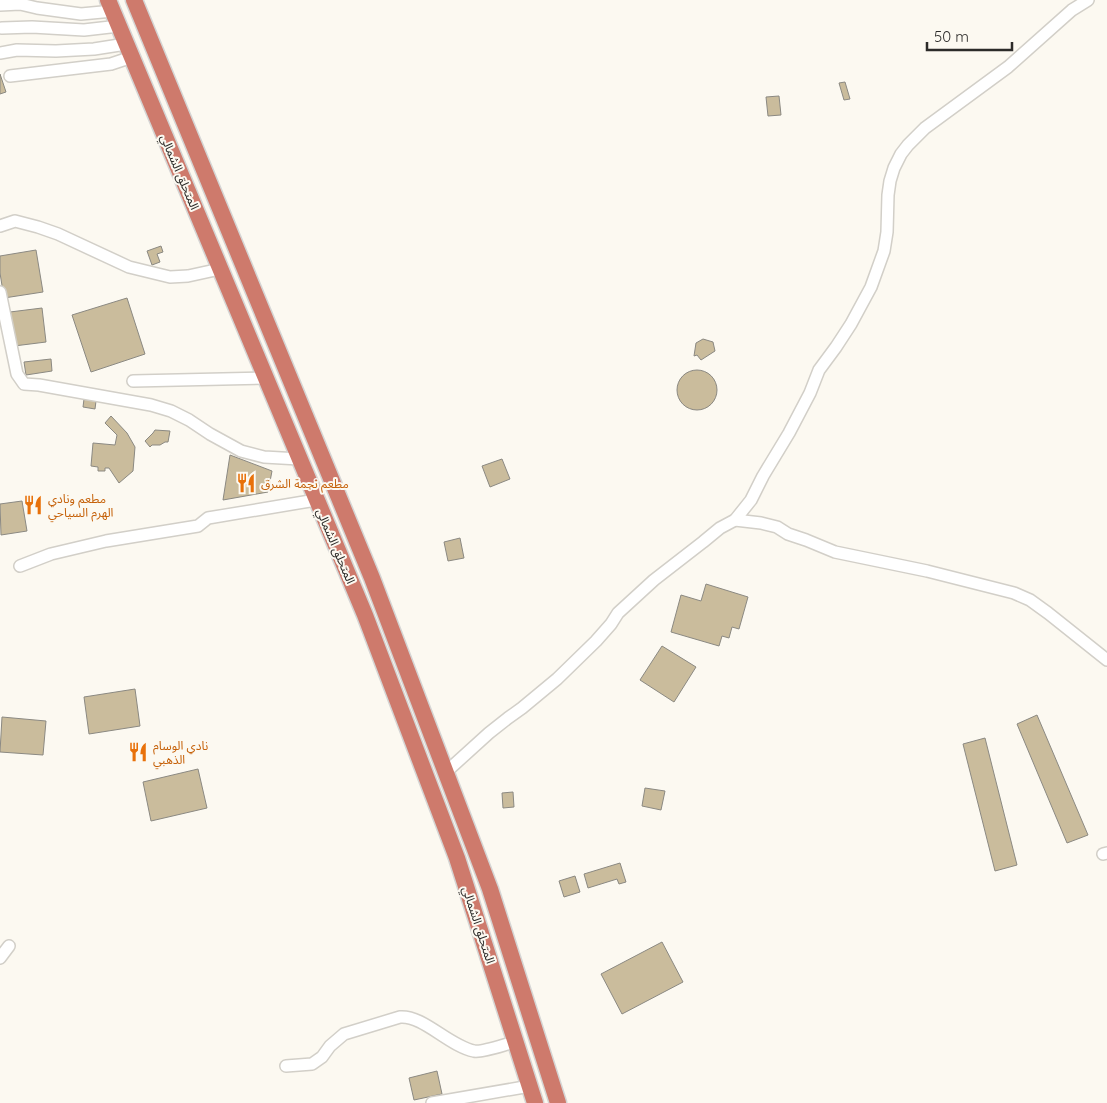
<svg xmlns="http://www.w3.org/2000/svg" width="1107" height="1103" font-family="Quicksand,'Noto Sans Arabic',sans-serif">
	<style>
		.building { fill: #cabc9c; stroke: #8b8982 }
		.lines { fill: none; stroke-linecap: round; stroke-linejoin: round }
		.minor-casing { stroke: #d2cfc8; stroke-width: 14 }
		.highway-casing { stroke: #d5d5d4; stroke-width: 19 }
		.minor { stroke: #fff; stroke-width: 11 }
		.highway { stroke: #ce7a6c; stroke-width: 16 }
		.labels { text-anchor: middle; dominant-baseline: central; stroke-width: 4; stroke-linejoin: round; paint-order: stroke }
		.street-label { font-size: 12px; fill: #2c2b29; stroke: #fcf9f1 }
		.food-label { font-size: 12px; fill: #c56008; stroke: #fcf9f1; text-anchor: start }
	</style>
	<rect width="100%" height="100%" fill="#fcf9f1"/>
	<!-- building -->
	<g class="building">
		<polygon points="0,74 6,92 0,94"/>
		<polygon points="845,82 850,99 844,100 839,83"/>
		<polygon points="779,96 781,115 768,116 766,97"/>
		<polygon points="161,246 163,252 157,254 160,262 152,265 147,251"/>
		<polygon points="36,250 43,292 4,298 0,273 0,256"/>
		<polygon points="127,298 145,354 91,372 72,315"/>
		<polygon points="42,308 46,342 14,346 10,312"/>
		<polygon points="703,339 713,342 715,351 701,360 697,355 694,356 696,343"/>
		<polygon points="51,359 52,371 26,375 24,362"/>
		<circle cx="697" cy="390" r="20"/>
		<polygon points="84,399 96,401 95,409 83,407"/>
		<polygon points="111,416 127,433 135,447 133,471 119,483 109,468 105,468 105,471 98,471 98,467 91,466 93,443 115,445 117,435 105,423"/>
		<polygon points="155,430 170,431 168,442 165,442 160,445 152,445 150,447 145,441 153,433"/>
		<polygon points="230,455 272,471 268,492 223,500"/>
		<polygon points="502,459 510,479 490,487 482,466"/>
		<polygon points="22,501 27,531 1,535 0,504"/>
		<polygon points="460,538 464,558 448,561 444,542"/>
		<polygon points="706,584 748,597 739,629 732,627 729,638 722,636 719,646 671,632 681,595 701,601"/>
		<polygon points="662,646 696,667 674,702 640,680"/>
		<polygon points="135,689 140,726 89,734 84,697"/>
		<polygon points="1037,715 1088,835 1067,843 1017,724"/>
		<polygon points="2,717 46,721 43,755 0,752"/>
		<polygon points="985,738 1017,865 995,871 963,744"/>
		<polygon points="198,769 207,808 151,821 143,782"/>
		<polygon points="645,788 665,791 661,810 642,806"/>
		<polygon points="513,792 514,807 503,808 502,793"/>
		<polygon points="620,863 626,882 619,884 617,879 588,888 584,874"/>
		<polygon points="575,876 580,892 564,897 559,881"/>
		<polygon points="662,942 683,982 622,1014 601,974"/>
		<polygon points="437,1071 442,1094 414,1100 409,1078"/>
	</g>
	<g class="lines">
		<defs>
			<g id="minor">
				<polyline points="0,5 20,4 37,8 81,14 113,11"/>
				<polyline points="2,28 32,27 84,30 119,26"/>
				<polyline points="0,53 17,50 56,51 94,49 126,44"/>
				<polyline points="10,76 111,64 132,57"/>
				<polyline points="0,226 15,221 38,227 58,234 129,267 170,277 188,276 220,269"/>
				<polyline points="0,292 17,374 24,384 39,385 151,405 171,411 189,420 210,434 241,451 264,457 299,459"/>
				<polyline points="133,381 266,378"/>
				<polyline points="735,520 761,523 777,527 788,534 806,540 835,552 927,571 1014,593 1030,600 1048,613 1107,660"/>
				<polyline points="20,566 51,554 106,541 198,526 208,518 316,500"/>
				<polyline points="446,772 489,733 508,718 522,708 557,679 596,641 611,624 618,613 654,580 703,542 720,528 735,520 751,500 763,476 789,433 810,393 819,370 836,347 851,324 871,287 884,251 887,232 888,195 890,181 894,168 901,154 908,145 925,128 1008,67 1072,10 1088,0"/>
				<polyline points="1103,854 1107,853"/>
				<polyline points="0,958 9,946"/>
				<path d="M286,1066L312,1064L322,1057L330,1046L344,1034L400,1017C423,1015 449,1046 474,1051C481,1053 506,1044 515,1042"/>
				<polyline points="432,1103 530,1086"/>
			</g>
			<g id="highway">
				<polyline points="108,0 365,615 457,858 535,1103"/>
				<polyline points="134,0 372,578 490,889 558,1103"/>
			</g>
		</defs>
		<!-- minor casing -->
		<use href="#minor" class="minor-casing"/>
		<!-- highway casing -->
		<use href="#highway" class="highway-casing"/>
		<!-- minor -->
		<use href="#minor" class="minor"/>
		<!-- highway -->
		<use href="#highway" class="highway"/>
	</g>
	<!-- icons -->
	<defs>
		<symbol id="restaurant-bare" viewBox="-9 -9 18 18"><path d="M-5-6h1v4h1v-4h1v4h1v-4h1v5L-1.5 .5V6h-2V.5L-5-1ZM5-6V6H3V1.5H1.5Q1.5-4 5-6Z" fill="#e8710a" stroke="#fcf9f1" stroke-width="2.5" paint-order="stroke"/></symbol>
	</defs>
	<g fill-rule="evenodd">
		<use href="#restaurant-bare" x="232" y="469" width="28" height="28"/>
		<use href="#restaurant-bare" x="19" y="491" width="28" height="28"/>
		<use href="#restaurant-bare" x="124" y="738" width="28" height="28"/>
	</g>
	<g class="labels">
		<!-- street labels -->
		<g class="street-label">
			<text transform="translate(180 172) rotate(67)">المتحلق الشمالي</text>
			<text transform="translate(336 546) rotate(67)">المتحلق الشمالي</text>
			<text transform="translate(479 925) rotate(72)">المتحلق الشمالي</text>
		</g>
		<!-- food labels -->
		<g class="food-label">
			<text x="261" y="483">مطعم نجمة الشرق</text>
			<text x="48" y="498">مطعم ونادي<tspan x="48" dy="14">الهرم السياحي</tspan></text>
			<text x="153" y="745">نادي الوسام<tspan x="153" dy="14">الذهبي</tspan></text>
		</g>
	</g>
	<!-- scale -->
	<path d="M927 42v8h85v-8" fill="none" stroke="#2c2b29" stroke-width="2.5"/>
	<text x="934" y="42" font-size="15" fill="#2c2b29" stroke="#fcf9f1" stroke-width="4" paint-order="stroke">50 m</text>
</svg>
